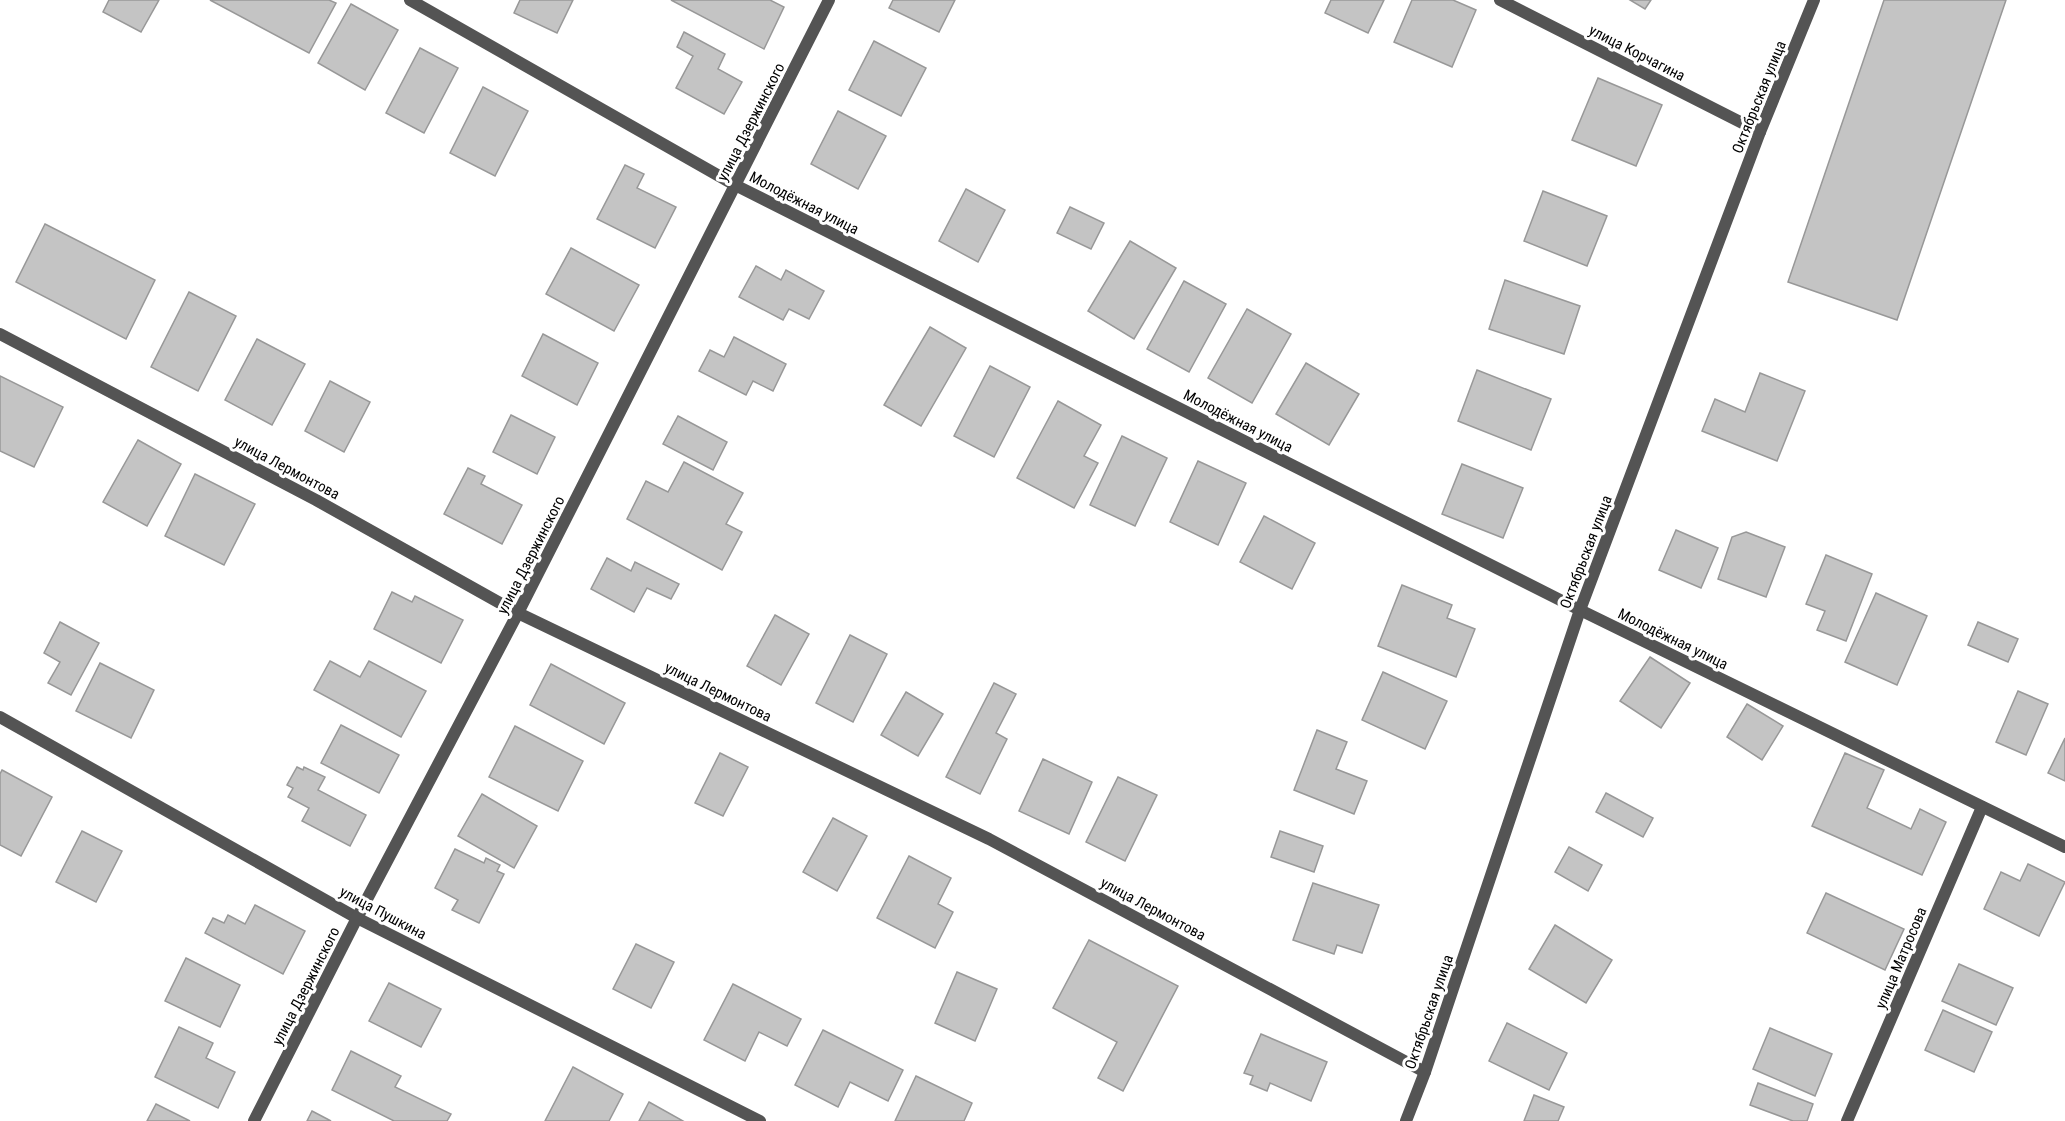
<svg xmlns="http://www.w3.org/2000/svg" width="2065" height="1121" font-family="'Roboto Condensed',sans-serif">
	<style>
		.building { fill: #c4c4c4; stroke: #989898; stroke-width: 1.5 }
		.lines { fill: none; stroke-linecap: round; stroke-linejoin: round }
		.minor { stroke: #545454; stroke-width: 12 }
		.labels { text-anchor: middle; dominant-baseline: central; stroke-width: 6; stroke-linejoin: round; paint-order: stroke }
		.street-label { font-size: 15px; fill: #000; stroke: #fff }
	</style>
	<rect width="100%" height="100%" fill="#fff"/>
	<!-- building -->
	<g class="building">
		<polygon points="109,0 159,0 141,32 103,12"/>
		<polygon points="210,0 329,0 336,3 309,53"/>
		<polygon points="520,0 573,0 557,33 514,13"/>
		<polygon points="671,0 770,0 784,7 764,49"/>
		<polygon points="893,0 955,0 939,32 889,8"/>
		<polygon points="1331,0 1384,0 1368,33 1325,13"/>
		<polygon points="1412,0 1453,0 1476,10 1452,67 1394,42"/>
		<polygon points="1630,0 1651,0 1645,9"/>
		<polygon points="1884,0 2006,0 1897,320 1788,282"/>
		<polygon points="351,4 398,30 365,90 318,63"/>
		<polygon points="684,32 725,54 718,69 742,82 724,114 676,88 693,56 677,47"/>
		<polygon points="874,41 926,68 901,116 849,90"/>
		<polygon points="420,48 458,68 424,133 386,113"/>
		<polygon points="1598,78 1662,105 1636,166 1572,140"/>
		<polygon points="483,87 528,111 495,176 450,153"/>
		<polygon points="838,111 886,136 858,189 811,164"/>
		<polygon points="625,165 644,174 637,188 676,207 655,248 597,219"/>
		<polygon points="966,189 1005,210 978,262 939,241"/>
		<polygon points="1543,191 1607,216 1587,266 1524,241"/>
		<polygon points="1070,207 1104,223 1091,249 1057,233"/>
		<polygon points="45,224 155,280 126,339 16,282"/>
		<polygon points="1130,241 1176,268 1134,339 1088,311"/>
		<polygon points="571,248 639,285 614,331 546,294"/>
		<polygon points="756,266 781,280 786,270 824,291 809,319 789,309 783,320 739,297"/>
		<polygon points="1505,280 1580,306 1564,354 1489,329"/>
		<polygon points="1184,281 1226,304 1189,372 1147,349"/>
		<polygon points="189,292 236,316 198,391 151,367"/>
		<polygon points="1247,309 1291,334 1252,403 1208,378"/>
		<polygon points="930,327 966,348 921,426 884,405"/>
		<polygon points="543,334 598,363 577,405 522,376"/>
		<polygon points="734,337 786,364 773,391 753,381 746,395 699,371 710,350 724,357"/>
		<polygon points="257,339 305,364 272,425 225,400"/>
		<polygon points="1306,363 1359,394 1329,445 1276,414"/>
		<polygon points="990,366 1030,387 994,457 954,436"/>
		<polygon points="1477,370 1551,399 1531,450 1458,421"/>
		<polygon points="1760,373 1805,391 1777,461 1702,431 1715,399 1745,412"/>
		<polygon points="0,376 63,407 34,467 0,451"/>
		<polygon points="330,381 370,402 344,452 305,431"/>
		<polygon points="1058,401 1101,425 1084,456 1098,463 1074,508 1017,478"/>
		<polygon points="511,415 555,437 537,474 493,452"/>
		<polygon points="678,416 727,442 713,470 663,444"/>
		<polygon points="1122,436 1167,458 1135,526 1090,505"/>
		<polygon points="138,440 181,464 147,526 103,502"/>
		<polygon points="1198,461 1246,483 1218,545 1170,522"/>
		<polygon points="684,462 743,493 726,524 742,532 722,570 627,519 646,481 668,492"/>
		<polygon points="1462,464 1523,488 1503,538 1442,514"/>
		<polygon points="468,468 485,476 481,484 522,505 502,544 444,514"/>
		<polygon points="195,474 255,504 224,565 165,536"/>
		<polygon points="1264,516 1315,543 1292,589 1240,562"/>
		<polygon points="1676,530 1718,548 1701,588 1659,570"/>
		<polygon points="1746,532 1785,547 1766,597 1718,579 1732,537"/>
		<polygon points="1826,555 1872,574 1846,641 1817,630 1825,611 1806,604"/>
		<polygon points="607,558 631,571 635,562 679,584 671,599 647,588 634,612 591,589"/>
		<polygon points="1402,585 1452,605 1447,618 1475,629 1456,677 1378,646"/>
		<polygon points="392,592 412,602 415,596 463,620 441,663 374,629"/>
		<polygon points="1876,593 1927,616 1897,685 1845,662"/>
		<polygon points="775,615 809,634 781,685 747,666"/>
		<polygon points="60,622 99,643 71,695 48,683 60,662 44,653"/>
		<polygon points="1978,622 2018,639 2008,662 1968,645"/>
		<polygon points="850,635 887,654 853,722 816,703"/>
		<polygon points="1650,657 1690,683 1661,728 1620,701"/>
		<polygon points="330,661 360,677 369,661 426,691 401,737 314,690"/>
		<polygon points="100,663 154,690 131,738 76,711"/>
		<polygon points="551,664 625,703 604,744 530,705"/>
		<polygon points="1383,672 1447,701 1425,749 1362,720"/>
		<polygon points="994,683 1016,694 996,733 1007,739 980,794 946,777"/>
		<polygon points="2018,691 2048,704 2026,755 1996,742"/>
		<polygon points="906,692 943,714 918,756 881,735"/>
		<polygon points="1747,704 1783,726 1762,760 1727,737"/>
		<polygon points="341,725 399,755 379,793 321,763"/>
		<polygon points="515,726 583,761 558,811 489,777"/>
		<polygon points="1317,730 1347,742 1336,769 1367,781 1354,814 1294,790"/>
		<polygon points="2065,738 2065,781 2048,773"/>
		<polygon points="720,753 748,767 723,816 695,803"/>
		<polygon points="1845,753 1884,770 1867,808 1911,829 1920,809 1946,822 1922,875 1812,826"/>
		<polygon points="1043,759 1092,782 1069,834 1019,811"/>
		<polygon points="297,767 303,770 304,767 325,777 318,790 366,815 350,846 302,821 309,808 288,797 293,788 287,785"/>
		<polygon points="2,770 52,797 21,856 0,845 0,774"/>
		<polygon points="1118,777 1157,795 1125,861 1086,842"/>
		<polygon points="1606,793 1653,818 1643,837 1596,812"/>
		<polygon points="482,794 537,826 514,868 458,836"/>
		<polygon points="833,818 867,836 837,891 803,872"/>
		<polygon points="82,831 122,851 96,902 56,882"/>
		<polygon points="1280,831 1323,846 1314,872 1271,857"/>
		<polygon points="1569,847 1602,865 1588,891 1555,872"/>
		<polygon points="455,849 484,863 486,858 500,865 497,871 504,874 479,923 452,910 458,900 435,888"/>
		<polygon points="909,856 951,878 938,904 953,912 935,948 877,918"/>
		<polygon points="2028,864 2065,882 2039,936 1984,909 2001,872 2020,881"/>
		<polygon points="1313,883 1379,905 1362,953 1337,945 1334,954 1293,940"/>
		<polygon points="1826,893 1904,929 1885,970 1807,933"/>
		<polygon points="255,905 305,931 283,974 205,933 213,918 224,923 228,915 245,924"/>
		<polygon points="1555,925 1612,960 1586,1003 1529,969"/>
		<polygon points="1089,940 1178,986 1123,1091 1098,1078 1117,1042 1053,1008"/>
		<polygon points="636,944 674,962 651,1008 613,989"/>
		<polygon points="186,958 240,985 220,1027 165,1001"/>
		<polygon points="1959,964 2013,988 1996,1025 1942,1001"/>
		<polygon points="957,972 997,989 975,1041 935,1023"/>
		<polygon points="389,983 441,1009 421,1047 369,1021"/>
		<polygon points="733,984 801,1019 787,1046 759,1032 745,1061 704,1040"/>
		<polygon points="1943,1010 1992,1032 1974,1072 1925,1050"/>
		<polygon points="1507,1023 1567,1053 1549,1090 1489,1061"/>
		<polygon points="179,1027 213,1043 206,1058 235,1072 218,1108 155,1077"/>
		<polygon points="1770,1028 1832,1054 1815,1096 1753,1069"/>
		<polygon points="823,1030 903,1070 888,1101 850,1082 838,1107 795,1085"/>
		<polygon points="1261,1034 1327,1062 1311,1101 1270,1083 1267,1091 1250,1084 1253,1076 1244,1073"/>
		<polygon points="351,1051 401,1076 395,1087 451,1114 447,1121 394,1121 332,1090"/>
		<polygon points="573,1067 623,1094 609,1121 545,1121"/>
		<polygon points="916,1076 972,1103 964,1121 895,1121"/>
		<polygon points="1758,1083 1813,1104 1807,1121 1793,1121 1750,1105"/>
		<polygon points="1534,1095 1564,1107 1558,1121 1524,1121"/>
		<polygon points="649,1102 683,1121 639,1121"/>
		<polygon points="156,1104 190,1121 147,1121"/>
		<polygon points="312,1111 331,1121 307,1121"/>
	</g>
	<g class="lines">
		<!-- minor -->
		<g class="minor">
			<polyline points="410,0 735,185 1580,610 2065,847"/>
			<polyline points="1500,0 1760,132"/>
			<polyline points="0,334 316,500 518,613 989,839 1425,1072"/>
			<polyline points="0,717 357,918 760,1121"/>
			<polyline points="254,1121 357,918 518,613 829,0"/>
			<polyline points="1406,1121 1425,1072 1580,610 1760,132 1814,0"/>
			<polyline points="1847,1121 1982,807"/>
		</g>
	</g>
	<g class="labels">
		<!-- street labels -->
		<g class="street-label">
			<text transform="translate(1637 53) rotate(27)">улица Корчагина</text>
			<text transform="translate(1759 97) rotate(-68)">Октябрьская улица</text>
			<text transform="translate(751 122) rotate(-63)">улица Дзержинского</text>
			<text transform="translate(804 203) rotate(27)">Молодёжная улица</text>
			<text transform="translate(1238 421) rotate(27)">Молодёжная улица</text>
			<text transform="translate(287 468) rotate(28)">улица Лермонтова</text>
			<text transform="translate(1586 552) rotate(-69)">Октябрьская улица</text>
			<text transform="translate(531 555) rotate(-63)">улица Дзержинского</text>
			<text transform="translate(1673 639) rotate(26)">Молодёжная улица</text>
			<text transform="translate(718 692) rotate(26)">улица Лермонтова</text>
			<text transform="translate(1153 909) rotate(28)">улица Лермонтова</text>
			<text transform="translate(383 913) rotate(28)">улица Пушкина</text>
			<text transform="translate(1901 958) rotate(-67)">улица Матросова</text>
			<text transform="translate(306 986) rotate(-63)">улица Дзержинского</text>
			<text transform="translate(1429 1012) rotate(-71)">Октябрьская улица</text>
		</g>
	</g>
</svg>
